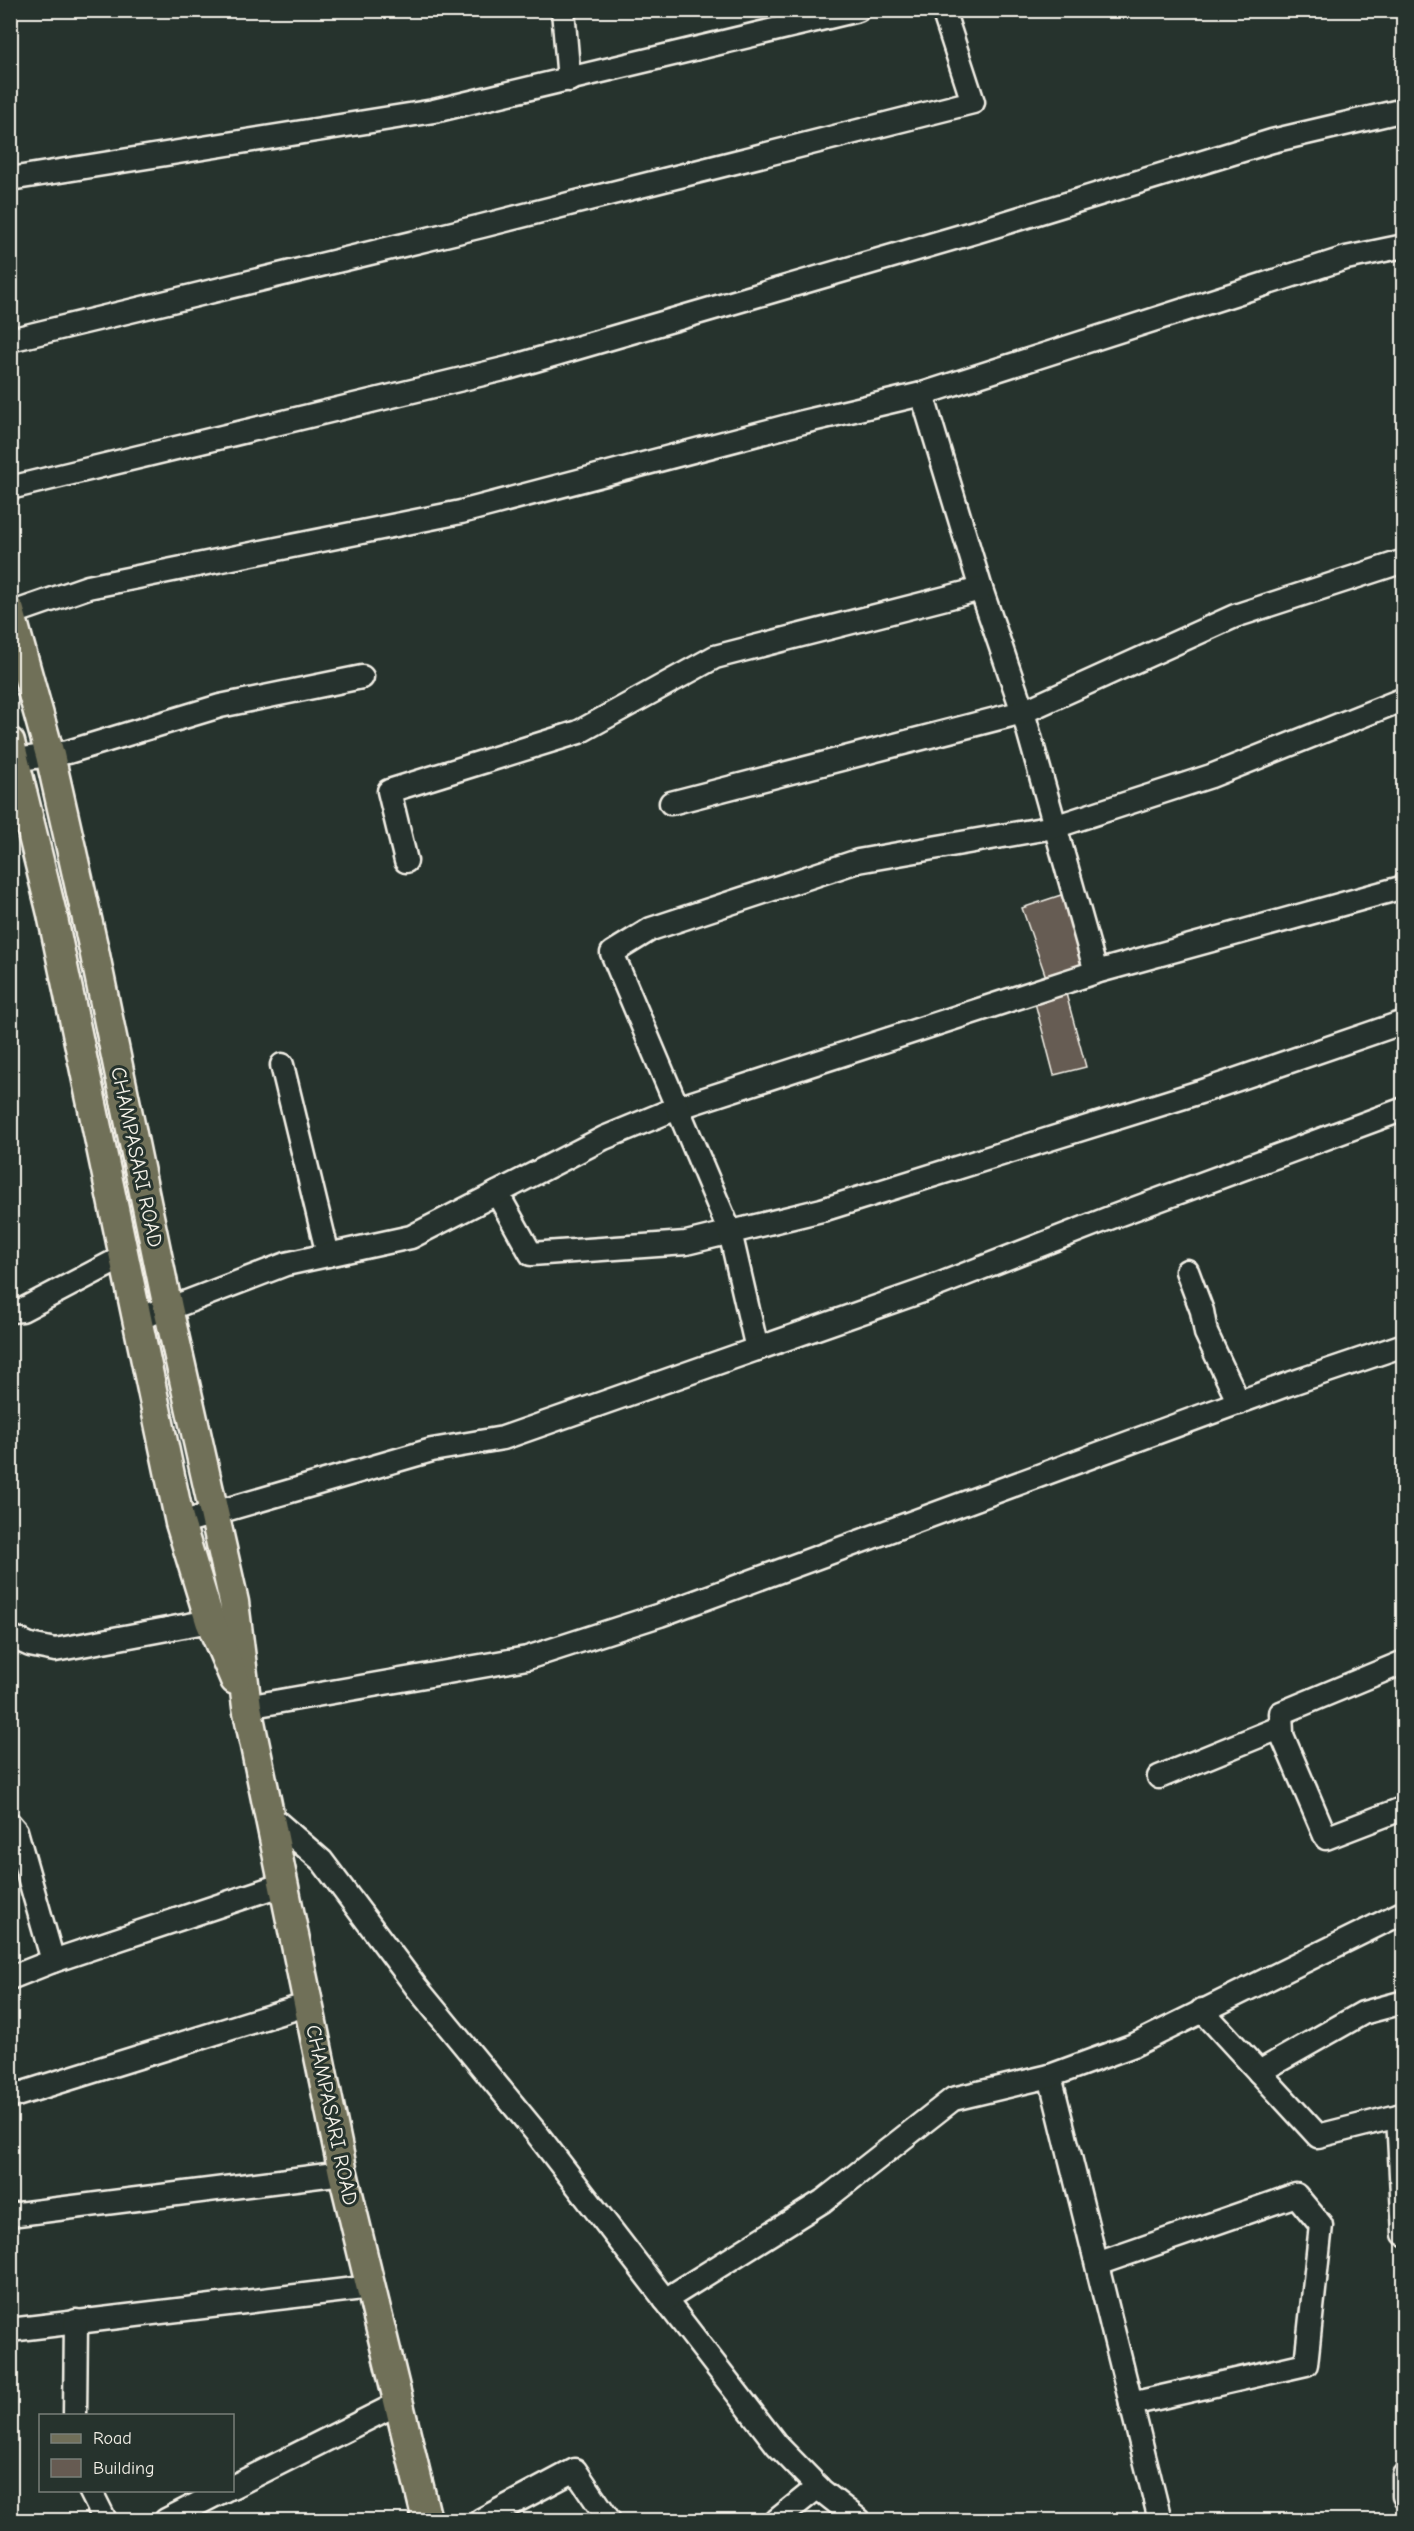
<svg xmlns="http://www.w3.org/2000/svg" width="1414" height="2531" font-family="'Comic Neue',sans-serif">
	<style>
		.building { fill: #665b52; stroke: #f4f1e8; stroke-width: 1.5 }
		.lines { fill: none; stroke-linecap: round; stroke-linejoin: round }
		.minor-casing { stroke: #f4f1e8; stroke-width: 27 }
		.major-casing { stroke: #f4f1e8; stroke-width: 33 }
		.minor { stroke: #26332d; stroke-width: 22 }
		.major { stroke: #706f59; stroke-width: 28 }
		.labels { text-anchor: middle; dominant-baseline: central; stroke-width: 6; stroke-linejoin: round; paint-order: stroke }
		.street-label { font-size: 21px; fill: #f4f1e8; stroke: #26332d }
	</style>
	<rect width="100%" height="100%" fill="#26332d"/>
	<filter id="ink" filterUnits="userSpaceOnUse"><feTurbulence type="fractalNoise" baseFrequency=".0167" numOctaves="2"/><feDisplacementMap in="SourceGraphic" scale="12" xChannelSelector="R" yChannelSelector="G"/><feConvolveMatrix kernelMatrix="1 2 1 2 8 2 1 2 1" color-interpolation-filters="sRGB"/></filter>
	<g filter="url(#ink)">
		<!-- building -->
		<g class="building">
			<polygon points="1064,894 1089,966 1047,980 1022,908"/>
			<polygon points="1065,990 1086,1067 1054,1075 1034,999"/>
		</g>
		<g class="lines">
			<defs>
				<g id="minor">
					<polyline points="563,10 569,80"/>
					<polyline points="10,179 434,111 858,10"/>
					<polyline points="10,340 482,226 973,102 943,10"/>
					<polyline points="922,394 981,589 1023,712 1096,972"/>
					<polyline points="10,488 508,368 975,232 1272,141 1404,110"/>
					<polyline points="10,614 88,587 461,512 803,422 922,394 1346,258 1404,246"/>
					<polyline points="16,760 68,752 220,706 362,677"/>
					<polyline points="671,803 1023,712 1235,616 1404,561"/>
					<polyline points="406,861 389,791 579,732 715,657 981,589"/>
					<polyline points="282,1065 328,1255"/>
					<polyline points="497,1193 531,1254 686,1243 822,1210 1200,1092 1404,1022"/>
					<polyline points="1187,1271 1202,1311 1206,1333 1239,1403"/>
					<polyline points="10,1311 22,1310 125,1256"/>
					<polyline points="138,1318 184,1303 286,1264 411,1237 604,1138 677,1108 1096,972 1404,887"/>
					<polyline points="757,1349 730,1232 612,953 651,929 858,861 1054,827 1211,776 1404,699"/>
					<polyline points="180,1523 432,1450 503,1438 925,1290 1112,1217 1404,1109"/>
					<polyline points="10,1636 30,1645 55,1650 210,1621"/>
					<polyline points="247,1707 527,1658 660,1615 1286,1385 1404,1345"/>
					<polyline points="1282,1733 1281,1713 1404,1662"/>
					<polyline points="1159,1777 1279,1728 1326,1838 1404,1808"/>
					<polyline points="269,1815 322,1861 417,1988 538,2135 777,2445 822,2491 859,2520"/>
					<polyline points="10,1824 16,1831 53,1961"/>
					<polyline points="10,1978 53,1961 284,1884"/>
					<polyline points="1202,2010 1318,2136 1398,2116"/>
					<polyline points="1259,2072 1363,2013 1404,2002"/>
					<polyline points="1050,2076 1160,2520"/>
					<polyline points="10,2097 309,2004"/>
					<polyline points="1404,2114 1398,2116 1404,2234"/>
					<polyline points="10,2215 343,2173"/>
					<polyline points="1097,2264 1296,2195 1321,2225 1306,2364 1131,2404"/>
					<polyline points="665,2300 823,2201 953,2099 1050,2076 1134,2045 1404,1912"/>
					<polyline points="10,2330 371,2287"/>
					<polyline points="75,2416 76,2321"/>
					<polyline points="1404,2475 1404,2496"/>
					<polyline points="232,2487 397,2404"/>
					<polyline points="90,2490 105,2520"/>
					<polyline points="166,2520 225,2490"/>
					<polyline points="481,2520 575,2470 609,2520"/>
					<polyline points="777,2520 818,2487"/>
				</g>
				<g id="major">
					<polyline points="10,611 50,755 94,950 168,1308 234,1602 247,1707 343,2173 427,2520"/>
					<polyline points="10,742 52,914 180,1523 210,1621 235,1680"/>
				</g>
			</defs>
			<!-- minor casing -->
			<use href="#minor" class="minor-casing"/>
			<!-- major casing -->
			<use href="#major" class="major-casing"/>
			<!-- minor -->
			<use href="#minor" class="minor"/>
			<!-- major -->
			<use href="#major" class="major"/>
		</g>
	</g>
	<g class="labels">
		<!-- street labels -->
		<g class="street-label">
			<text transform="translate(137 1157) rotate(78)">CHAMPASARI ROAD</text>
			<text transform="translate(332 2115) rotate(78)">CHAMPASARI ROAD</text>
		</g>
	</g>
	<!-- margin -->
	<rect width="1414" height="2531" fill="none" stroke="#26332d" stroke-width="36"/>
	<rect x="18" y="18" width="1378" height="2495" fill="none" stroke="#f4f1e8" stroke-width="2" filter="url(#ink)"/>
	<!-- legend -->
	<rect x="39" y="2414" width="195" height="78" fill="#26332d" stroke="#787f78" stroke-width="1.5"/>
	<rect x="51" y="2434" width="30" height="9" fill="#706f59" stroke="#787f78" stroke-width="1.5"/>
	<text x="93" y="2444" font-size="18" fill="#f4f1e8">Road</text>
	<rect x="51" y="2459" width="30" height="18" fill="#665b52" stroke="#787f78" stroke-width="1.5"/>
	<text x="93" y="2474" font-size="18" fill="#f4f1e8">Building</text>
</svg>
